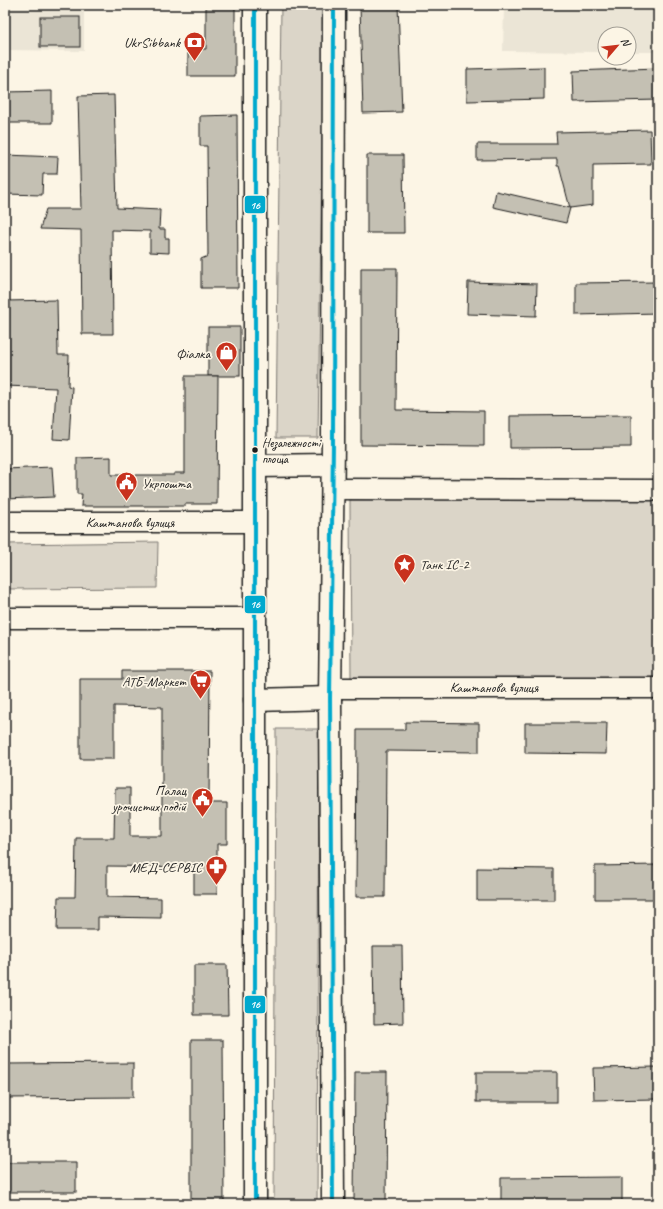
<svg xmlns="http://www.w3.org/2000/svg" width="663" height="1209" font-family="Caveat,sans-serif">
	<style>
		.built { fill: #ebe5d6 }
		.green { fill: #dbd5c8; stroke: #7c7872 }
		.building { fill: #c4c0b3; stroke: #1c1c1c }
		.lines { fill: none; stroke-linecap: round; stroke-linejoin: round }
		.minor-casing { stroke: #1c1c1c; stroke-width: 23 }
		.major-casing { stroke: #1c1c1c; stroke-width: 25 }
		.minor { stroke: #fcf5e5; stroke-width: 20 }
		.major { stroke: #fcf5e5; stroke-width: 22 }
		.bus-1-casing { stroke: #fcf5e5; stroke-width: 7 }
		.bus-1 { stroke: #00a9ce; stroke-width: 4 }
		.bus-dot { fill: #1c1c1c; stroke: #fcf5e5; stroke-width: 1.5 }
		.labels { text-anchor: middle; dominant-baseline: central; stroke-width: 3.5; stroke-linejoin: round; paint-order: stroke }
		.bus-label { font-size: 13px; fill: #1c1c1c; stroke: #fcf5e5; text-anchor: start }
		.poi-label { font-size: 14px; fill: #1c1c1c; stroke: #fcf5e5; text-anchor: end }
		.street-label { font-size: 14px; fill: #1c1c1c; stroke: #fcf5e5 }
		.line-badge { stroke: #fcf5e5; stroke-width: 1.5 }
		.badge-label { font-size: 11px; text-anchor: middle; font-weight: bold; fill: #fff }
	</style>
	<rect width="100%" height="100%" fill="#fcf5e5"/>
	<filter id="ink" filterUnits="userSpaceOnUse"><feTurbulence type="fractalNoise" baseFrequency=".025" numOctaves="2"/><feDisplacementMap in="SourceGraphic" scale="8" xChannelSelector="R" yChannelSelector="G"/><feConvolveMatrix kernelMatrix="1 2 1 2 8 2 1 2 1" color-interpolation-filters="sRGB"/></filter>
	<g filter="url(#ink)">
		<!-- built -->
		<g class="built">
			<polygon points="5,5 84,5 84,51 5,50"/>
			<polygon points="504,5 658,5 658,52 629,52 629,34 605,34 605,52 503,51"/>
		</g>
		<!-- green -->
		<g class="green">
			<polygon points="281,5 324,5 318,438 276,438"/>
			<polygon points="658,498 658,679 351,681 350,500"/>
			<polygon points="158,542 157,588 5,589 5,544"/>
			<polygon points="276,729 319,729 317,1204 274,1204"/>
		</g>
		<!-- building -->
		<g class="building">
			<polygon points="206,5 235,5 235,76 188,76 188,49 206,49"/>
			<polygon points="360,5 398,5 402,112 363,113"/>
			<rect x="40" y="17" width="40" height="30"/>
			<polygon points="544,67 544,99 467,101 467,69"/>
			<polygon points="658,68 658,100 574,102 573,71"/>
			<polygon points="52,91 52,123 5,123 5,92"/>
			<polygon points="114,95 117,208 160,210 159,229 165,229 165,238 169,238 169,253 150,252 150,231 112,230 113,334 82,334 81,230 40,229 46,209 81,209 78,96"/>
			<polygon points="237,115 238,288 201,288 201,259 208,256 207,146 200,146 200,116"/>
			<polygon points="650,130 651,164 593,165 593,205 570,208 559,166 557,166 557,159 477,160 477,144 557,144 556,132"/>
			<polygon points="5,155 58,157 57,174 43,174 42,195 5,194"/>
			<polygon points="367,155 403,155 404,233 367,233"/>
			<polygon points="496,191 570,208 566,223 493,207"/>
			<polygon points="361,268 397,268 396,410 484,411 484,446 361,445"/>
			<polygon points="468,282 537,284 536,316 467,314"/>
			<polygon points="658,282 658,313 576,315 576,283"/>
			<polygon points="57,300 58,355 69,355 68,386 72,387 69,440 53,439 56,388 5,386 5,301"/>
			<rect x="208" y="327" width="32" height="49"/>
			<polygon points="185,376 218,376 217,504 185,504 185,506 81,506 82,494 77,494 77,458 111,457 111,475 174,475 174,473 185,473"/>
			<polygon points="631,415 631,447 510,448 510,416"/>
			<polygon points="52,467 54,497 5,499 5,469"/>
			<polygon points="122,671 210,671 209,803 227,803 227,844 217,844 217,894 194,894 194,867 107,866 107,897 161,898 161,918 98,917 98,930 57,930 58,897 75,897 76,838 114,838 115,788 130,788 130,836 162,836 162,707 114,706 114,759 80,759 80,679 122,679"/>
			<polygon points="405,722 479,723 479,752 386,751 385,897 356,897 357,730 405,730"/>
			<polygon points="525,723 607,723 606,754 525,753"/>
			<polygon points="658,865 658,899 595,899 595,866"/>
			<polygon points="477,868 554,869 554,900 477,900"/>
			<polygon points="373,946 402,946 403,1023 374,1024"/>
			<polygon points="194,965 227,965 228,1015 194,1015"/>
			<polygon points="191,1040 223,1040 224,1204 191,1204"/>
			<polygon points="133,1063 133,1097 5,1098 5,1064"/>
			<polygon points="658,1067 658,1099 594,1100 593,1068"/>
			<polygon points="355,1072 387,1072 386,1204 354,1204"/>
			<rect x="476" y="1072" width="81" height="30"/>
			<rect x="5" y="1162" width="71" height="30"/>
			<polygon points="622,1177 622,1204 501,1204 501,1178"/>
		</g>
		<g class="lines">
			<defs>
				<g id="minor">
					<polyline points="332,489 658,490"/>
					<polyline points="5,522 255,522"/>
					<polyline points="5,618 255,618"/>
					<polyline points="330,688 658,688"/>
				</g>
				<g id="major">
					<polyline points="255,466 332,465"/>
					<polyline points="255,700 330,698"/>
					<polyline points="255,1204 255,5"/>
					<polyline points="333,1204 330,698 333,443 334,5"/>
				</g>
			</defs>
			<!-- minor casing -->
			<use href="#minor" class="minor-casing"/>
			<!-- major casing -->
			<use href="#major" class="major-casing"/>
			<!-- minor -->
			<use href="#minor" class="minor"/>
			<!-- major -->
			<use href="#major" class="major"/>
			<defs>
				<g id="bus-1">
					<polyline points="255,5 255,1204"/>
					<polyline points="333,1204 330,698 333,443 334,5"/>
				</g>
			</defs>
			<!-- bus-1 casing -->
			<use href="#bus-1" class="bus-1-casing"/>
			<!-- bus-1 -->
			<use href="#bus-1" class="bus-1"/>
		</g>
	</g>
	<!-- icons -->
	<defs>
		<symbol id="bank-pin" viewBox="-11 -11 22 30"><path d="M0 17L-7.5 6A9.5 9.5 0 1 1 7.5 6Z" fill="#c8321e" stroke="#fcf5e5"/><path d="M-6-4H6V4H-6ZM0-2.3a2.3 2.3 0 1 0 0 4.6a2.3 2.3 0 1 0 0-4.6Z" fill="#fff"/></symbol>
		<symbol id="shop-pin" viewBox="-11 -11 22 30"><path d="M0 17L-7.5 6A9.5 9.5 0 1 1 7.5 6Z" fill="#c8321e" stroke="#fcf5e5"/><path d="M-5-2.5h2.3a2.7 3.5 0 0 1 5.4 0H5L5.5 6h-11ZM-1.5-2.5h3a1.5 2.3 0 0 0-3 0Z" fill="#fff"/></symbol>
		<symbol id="civic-pin" viewBox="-11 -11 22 30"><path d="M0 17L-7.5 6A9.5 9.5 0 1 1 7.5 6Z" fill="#c8321e" stroke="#fcf5e5"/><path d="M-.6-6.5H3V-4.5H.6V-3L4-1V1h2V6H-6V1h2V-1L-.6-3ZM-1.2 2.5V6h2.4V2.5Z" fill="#fff"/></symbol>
		<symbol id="sight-pin" viewBox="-11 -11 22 30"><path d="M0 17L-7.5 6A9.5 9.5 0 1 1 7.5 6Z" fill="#c8321e" stroke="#fcf5e5"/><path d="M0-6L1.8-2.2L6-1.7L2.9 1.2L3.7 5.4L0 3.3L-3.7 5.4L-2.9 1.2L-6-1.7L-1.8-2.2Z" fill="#fff"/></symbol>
		<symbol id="supermarket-pin" viewBox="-11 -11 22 30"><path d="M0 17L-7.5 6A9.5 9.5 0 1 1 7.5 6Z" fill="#c8321e" stroke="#fcf5e5"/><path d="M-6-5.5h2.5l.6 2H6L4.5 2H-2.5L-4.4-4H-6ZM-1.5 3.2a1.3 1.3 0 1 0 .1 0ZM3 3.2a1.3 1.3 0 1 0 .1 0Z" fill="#fff"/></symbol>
		<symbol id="pharmacy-pin" viewBox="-11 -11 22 30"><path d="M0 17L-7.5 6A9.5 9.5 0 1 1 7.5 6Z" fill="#c8321e" stroke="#fcf5e5"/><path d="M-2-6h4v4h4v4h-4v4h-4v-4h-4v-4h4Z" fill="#fff"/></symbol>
	</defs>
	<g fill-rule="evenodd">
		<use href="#bank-pin" x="182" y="30" width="25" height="34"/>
		<use href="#shop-pin" x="214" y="340" width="25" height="34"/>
		<use href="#civic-pin" x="114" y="470" width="25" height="34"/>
		<use href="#sight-pin" x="392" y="552" width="25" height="34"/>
		<use href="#supermarket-pin" x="188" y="668" width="25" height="34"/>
		<use href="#civic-pin" x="190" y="786" width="25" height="34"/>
		<use href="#pharmacy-pin" x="204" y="854" width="25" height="34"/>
	</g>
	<!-- markers -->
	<circle class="bus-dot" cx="255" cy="450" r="3.5"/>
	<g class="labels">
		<!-- bus labels -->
		<g class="bus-label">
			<text x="262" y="443">Незалежності<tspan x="262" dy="16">площа</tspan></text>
		</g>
		<!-- poi labels -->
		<g class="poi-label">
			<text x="180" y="42">UkrSibbank</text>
			<text x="210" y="353">Фіалка</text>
			<text x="142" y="483" text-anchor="start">Укрпошта</text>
			<text x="420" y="564" text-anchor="start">Танк ІС-2</text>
			<text x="186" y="681">АТБ-Маркет</text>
			<text x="186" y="790">Палац<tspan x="186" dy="16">урочистих подій</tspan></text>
			<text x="202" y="867">МЕД-СЕРВІС</text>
		</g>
		<!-- street labels -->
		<g class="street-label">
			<text x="130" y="522">Каштанова вулиця</text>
			<text x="494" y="687">Каштанова вулиця</text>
		</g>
	</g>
	<g class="line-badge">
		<rect x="244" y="195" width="22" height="19" rx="4" fill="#00a9ce"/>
		<rect x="244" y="595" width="22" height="19" rx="4" fill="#00a9ce"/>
		<rect x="244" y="995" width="22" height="19" rx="4" fill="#00a9ce"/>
	</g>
	<g class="badge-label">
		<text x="255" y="209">16</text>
		<text x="255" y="608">16</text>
		<text x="255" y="1008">16</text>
	</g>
	<!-- margin -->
	<rect width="663" height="1209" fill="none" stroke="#fcf5e5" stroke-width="20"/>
	<rect x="10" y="10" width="643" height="1189" fill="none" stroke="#1c1c1c" stroke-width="1.5" filter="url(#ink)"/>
	<!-- north arrow -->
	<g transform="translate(617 46) rotate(62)"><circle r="19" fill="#fcf5e5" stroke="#a29e95"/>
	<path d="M0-3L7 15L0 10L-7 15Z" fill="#c8321e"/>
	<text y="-6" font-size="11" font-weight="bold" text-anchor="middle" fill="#1c1c1c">N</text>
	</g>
</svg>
